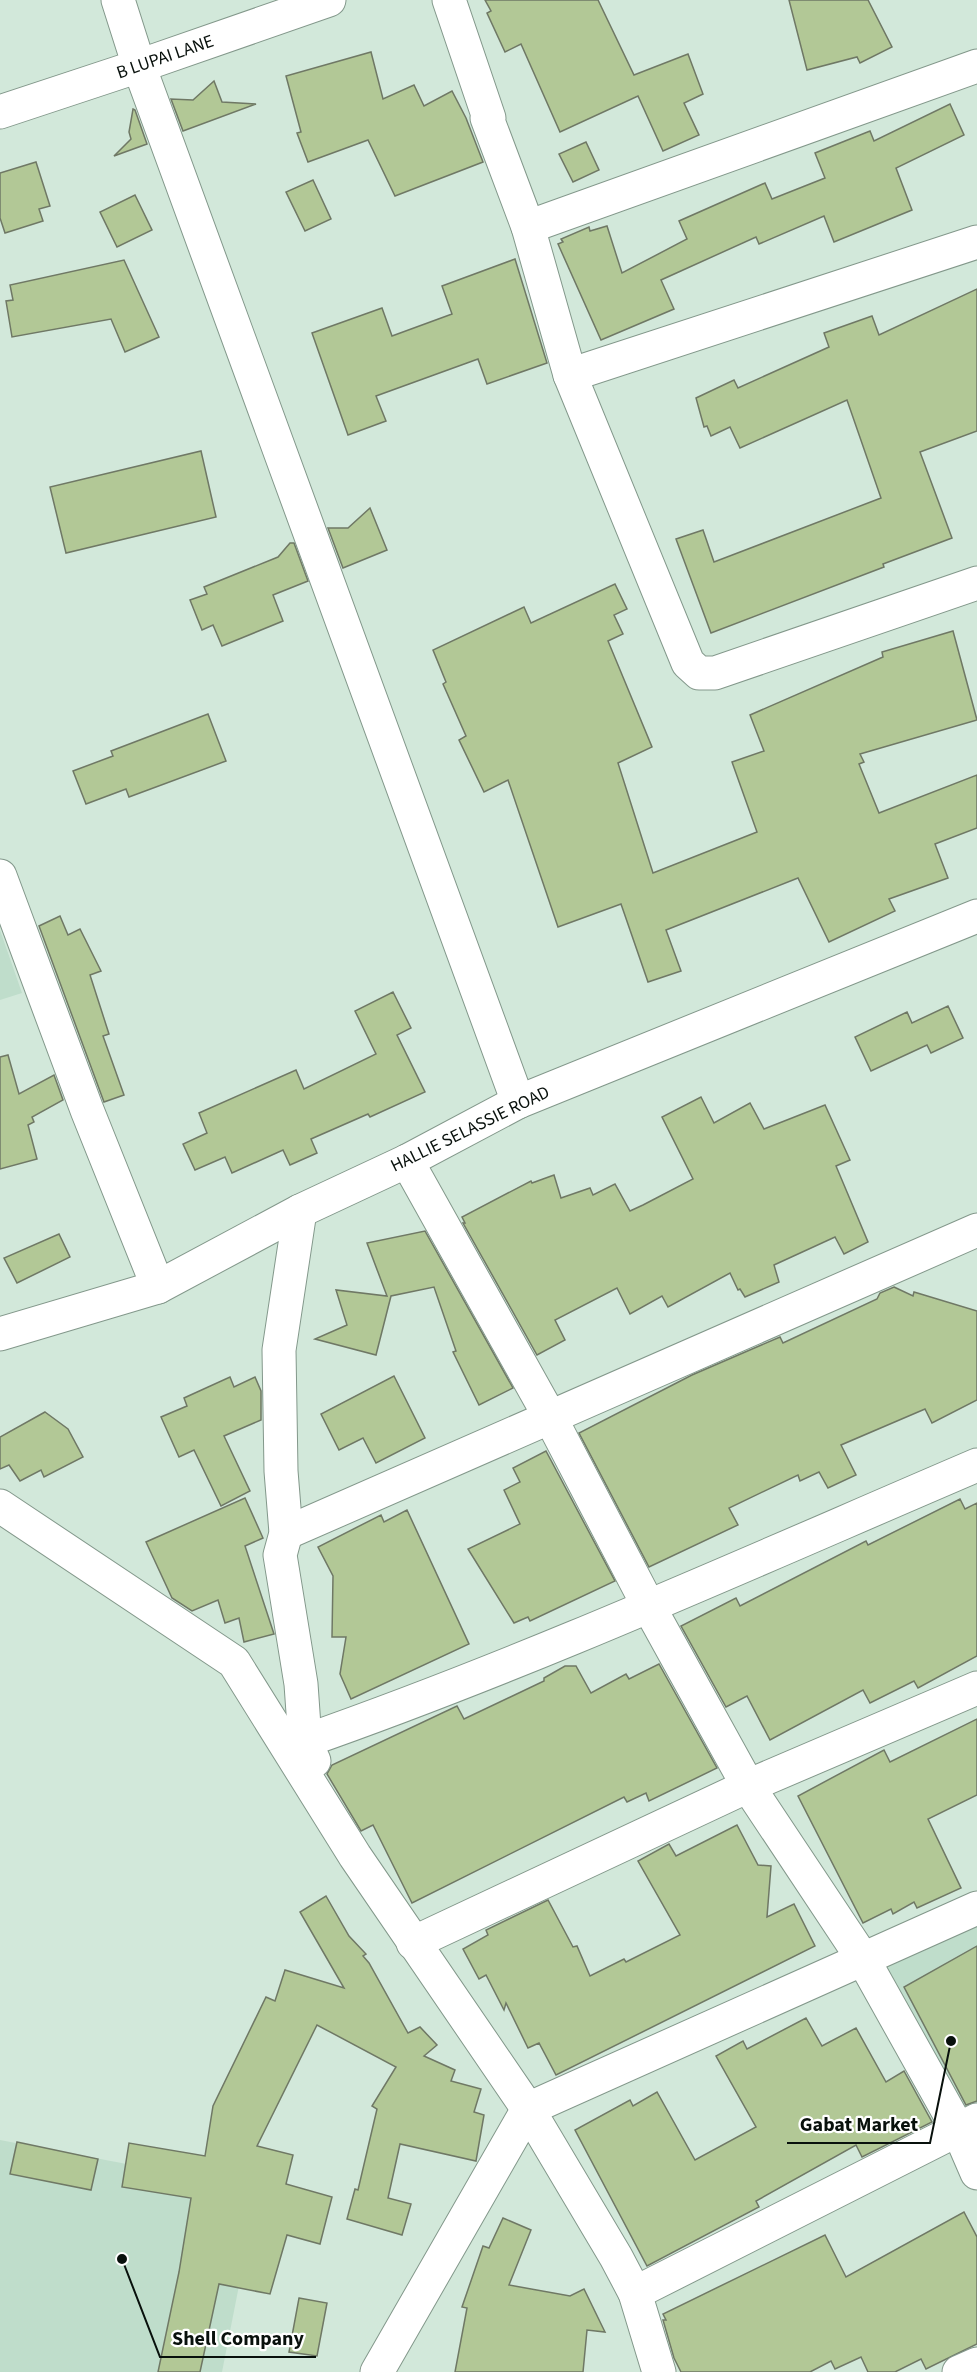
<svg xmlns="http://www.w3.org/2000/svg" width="977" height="2372" font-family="'Source Sans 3',sans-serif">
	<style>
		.built { fill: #bfddcb }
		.building { fill: #b2c896; stroke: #6f7865; stroke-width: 1.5 }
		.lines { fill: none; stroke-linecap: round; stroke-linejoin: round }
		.street-casing { stroke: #83988b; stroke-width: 35 }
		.street { stroke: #fff; stroke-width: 33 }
		.labels { text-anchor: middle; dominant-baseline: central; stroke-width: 4.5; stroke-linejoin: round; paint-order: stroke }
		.street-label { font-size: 18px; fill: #08100c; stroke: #fff }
		.leader { fill: none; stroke: #08100c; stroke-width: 2 }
		.callout-dot { fill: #08100c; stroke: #fff; stroke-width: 2 }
		.callout-label { font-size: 20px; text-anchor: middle; font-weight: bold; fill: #08100c; stroke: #fff; stroke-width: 4.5; stroke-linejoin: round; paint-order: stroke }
	</style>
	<rect width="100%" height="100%" fill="#d2e8da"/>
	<!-- built -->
	<g class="built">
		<polygon points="0,930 22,993 0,1000"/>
		<polygon points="977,1919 977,2137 883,1963"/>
		<polygon points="0,2140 258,2189 222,2372 0,2372"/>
	</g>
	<!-- building -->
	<g class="building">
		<polygon points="485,0 598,0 634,75 688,54 703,94 684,103 699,135 663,151 638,96 560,132 521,44 505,52 487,13 491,11"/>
		<polygon points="789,0 868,0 892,47 860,63 857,57 807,70"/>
		<polygon points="371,52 383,99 414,85 424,106 452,91 466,118 483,162 395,196 368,140 308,162 297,133 301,132 286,76"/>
		<polygon points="214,81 222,102 256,104 183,131 171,99 193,100"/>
		<polygon points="950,104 964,135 896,168 912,210 834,242 824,216 759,244 756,237 661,280 674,309 601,340 558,244 563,242 561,239 589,227 590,231 607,226 622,273 687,239 679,221 765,183 772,199 825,178 815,153 870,131 874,141"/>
		<polygon points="133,109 135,110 147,144 114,156 131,139 129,132"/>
		<polygon points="586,142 599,170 573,182 559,154"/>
		<polygon points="36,162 50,206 39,209 43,221 5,233 0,218 0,173"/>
		<polygon points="313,180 331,219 305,231 286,192"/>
		<polygon points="135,195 152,230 117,247 100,212"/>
		<polygon points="515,259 547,363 487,384 478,359 376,396 386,421 348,435 312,333 382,308 392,336 452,314 442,286"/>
		<polygon points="124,260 159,337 125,352 111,319 12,337 6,301 13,300 10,285"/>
		<polygon points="977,289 977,431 920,452 952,538 883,564 884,567 711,633 676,539 703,530 714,562 881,498 847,400 740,448 730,427 711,436 707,426 704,427 696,398 734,380 738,388 829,347 824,333 872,316 879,335"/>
		<polygon points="201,451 216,517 66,553 50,487"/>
		<polygon points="370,508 387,550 343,568 328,528 348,528"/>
		<polygon points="290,543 294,543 308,581 273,595 283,621 222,646 213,625 202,630 190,600 207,594 204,587 278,557"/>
		<polygon points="615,584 627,609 614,615 623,634 608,641 652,747 618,763 653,873 757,832 732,762 764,751 750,715 883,657 882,652 953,631 977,720 860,754 864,762 859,764 879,813 977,775 977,828 935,844 948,878 889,899 895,911 829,942 798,878 666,930 681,971 648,982 621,904 558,927 508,780 484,792 459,740 466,736 443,684 446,682 433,650 524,607 531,623"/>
		<polygon points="208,714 226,761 129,797 126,789 86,804 73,771 113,756 111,751"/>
		<polygon points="60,916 68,935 80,929 101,971 90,975 109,1034 103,1036 124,1095 104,1102 39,926"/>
		<polygon points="393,992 411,1028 397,1035 425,1092 370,1117 368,1114 311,1139 317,1153 290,1165 283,1150 232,1173 225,1157 195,1170 183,1144 207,1133 199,1113 296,1070 304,1089 376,1054 355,1011"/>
		<polygon points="948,1006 963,1038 931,1053 927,1045 871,1071 855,1037 907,1012 912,1023"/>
		<polygon points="8,1055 19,1094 54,1075 63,1100 32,1117 34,1122 28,1125 37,1159 0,1169 0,1057"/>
		<polygon points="701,1097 714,1123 750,1103 764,1129 825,1105 850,1160 836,1166 868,1242 844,1254 835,1237 774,1265 779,1282 745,1297 740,1289 738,1290 730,1273 668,1307 662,1296 630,1314 617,1288 555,1320 565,1340 537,1355 463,1223 465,1223 462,1217 531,1181 532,1183 554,1175 561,1198 590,1188 593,1195 615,1184 630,1211 643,1205 693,1179 662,1117"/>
		<polygon points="425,1231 513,1388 479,1405 453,1352 456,1351 434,1287 391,1296 376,1355 315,1339 347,1325 336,1290 387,1296 367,1243"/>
		<polygon points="59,1234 70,1257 17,1283 4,1258"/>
		<polygon points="894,1287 913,1296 914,1292 977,1311 977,1400 932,1423 925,1409 841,1445 856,1475 828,1488 819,1472 800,1481 798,1475 729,1508 738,1525 649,1567 579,1433 692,1375 780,1337 783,1343 877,1299 880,1293"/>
		<polygon points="394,1376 425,1438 376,1463 363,1438 339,1450 321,1414"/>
		<polygon points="230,1377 234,1387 255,1377 261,1391 261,1420 224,1436 250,1491 221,1506 194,1450 179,1457 161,1417 187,1406 184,1398"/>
		<polygon points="45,1412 68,1429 83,1457 44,1477 41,1470 20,1481 9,1465 0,1469 0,1437"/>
		<polygon points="546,1451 615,1581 530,1621 528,1617 514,1623 468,1549 520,1524 504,1490 520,1482 513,1468"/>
		<polygon points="245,1498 263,1538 245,1546 274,1634 244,1642 239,1618 225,1623 218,1600 192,1611 172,1598 146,1542"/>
		<polygon points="960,1499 965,1509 977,1503 977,1656 918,1688 914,1681 870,1703 863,1690 770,1740 747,1696 726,1707 681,1626 736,1598 740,1606 866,1541 868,1545"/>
		<polygon points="407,1510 469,1644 351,1699 340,1674 346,1637 332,1637 333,1576 318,1547 381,1515 384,1522"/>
		<polygon points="659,1664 717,1768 649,1801 646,1793 627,1802 624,1797 412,1903 373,1825 361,1831 327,1774 332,1765 457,1706 464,1719 544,1681 544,1678 565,1666 576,1666 591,1693 626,1674 629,1679"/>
		<polygon points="977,1719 977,1795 928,1819 961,1888 917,1908 914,1902 893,1914 891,1909 863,1923 798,1796 884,1750 890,1762"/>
		<polygon points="737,1825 758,1865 771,1866 767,1917 794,1904 815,1946 556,2075 539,2043 528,2048 506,2003 504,2010 486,1975 479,1979 463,1949 488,1935 486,1930 548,1900 573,1947 577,1946 590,1976 624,1959 626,1962 680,1935 638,1861 669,1844 676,1856"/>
		<polygon points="326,1896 349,1936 366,1954 363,1956 369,1963 408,2033 420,2027 437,2045 424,2056 455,2070 451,2081 481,2089 474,2112 484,2115 476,2161 400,2144 388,2198 411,2204 402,2235 347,2219 355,2189 358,2190 377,2109 372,2106 396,2067 317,2025 257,2146 293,2155 286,2184 332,2197 320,2244 287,2235 270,2294 219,2284 200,2372 158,2372 179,2272 191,2198 122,2187 129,2143 205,2156 213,2106 266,1997 275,2001 285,1970 344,1988 300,1912"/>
		<polygon points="977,1946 977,2101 966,2105 904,1987"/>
		<polygon points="806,2018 822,2046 856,2028 886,2082 904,2071 932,2122 862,2157 856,2145 756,2201 759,2207 647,2266 575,2130 630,2100 633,2106 657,2092 695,2160 756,2127 716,2056 743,2041 747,2049"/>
		<polygon points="17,2142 98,2159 91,2190 10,2174"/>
		<polygon points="964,2212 977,2237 977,2344 926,2369 921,2359 895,2372 868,2372 861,2357 835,2369 831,2361 810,2372 681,2372 674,2358 663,2320 666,2320 663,2314 825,2235 846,2277"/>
		<polygon points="503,2218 531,2230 509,2285 570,2296 584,2289 605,2332 587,2330 583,2372 455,2372 467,2308 462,2307 483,2246 489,2248"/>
		<polygon points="299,2298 327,2303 317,2356 289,2352"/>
	</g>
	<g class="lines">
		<defs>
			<g id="street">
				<polyline points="118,0 139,66 518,1102"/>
				<polyline points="449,0 489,118 487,118 528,227 570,375 688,663 699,673 715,673 977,583"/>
				<polyline points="0,112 139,66 329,0"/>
				<polyline points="528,227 977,66"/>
				<polyline points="570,375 977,242"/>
				<polyline points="0,876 87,1110 158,1287"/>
				<polyline points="407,1161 550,1417 648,1605 748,1786 863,1959 958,2129 977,2173"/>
				<polyline points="300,1211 279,1350 281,1471 286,1533 280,1555 301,1684 305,1741 314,1761"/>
				<polyline points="0,1334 158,1287 300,1211 407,1161 518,1102 977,916"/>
				<polyline points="0,1506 234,1662 355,1856 528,2109 616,2257 635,2293 659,2372"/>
				<polyline points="286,1533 977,1230"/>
				<path d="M305,1741C533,1661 755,1560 977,1465"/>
				<polyline points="413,1943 748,1786 977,1688"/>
				<polyline points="635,2293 977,2120"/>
				<polyline points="377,2372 528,2109 977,1908"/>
				<polyline points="959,2372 977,2364"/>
			</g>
		</defs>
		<!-- street casing -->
		<use href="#street" class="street-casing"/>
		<!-- street -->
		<use href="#street" class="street"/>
	</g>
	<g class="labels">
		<!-- street labels -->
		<g class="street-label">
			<text transform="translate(165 57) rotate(-19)">B LUPAI LANE</text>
			<text transform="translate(470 1129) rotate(-26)">HALLIE SELASSIE ROAD</text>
		</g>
	</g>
	<!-- callouts -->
	<path class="leader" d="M951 2041L930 2143H787M122 2259L160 2357H316"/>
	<g class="callout-dot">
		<circle cx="951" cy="2041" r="6"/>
		<circle cx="122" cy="2259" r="6"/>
	</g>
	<g class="callout-label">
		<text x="859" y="2131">Gabat Market</text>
		<text x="238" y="2345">Shell Company</text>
	</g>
</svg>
